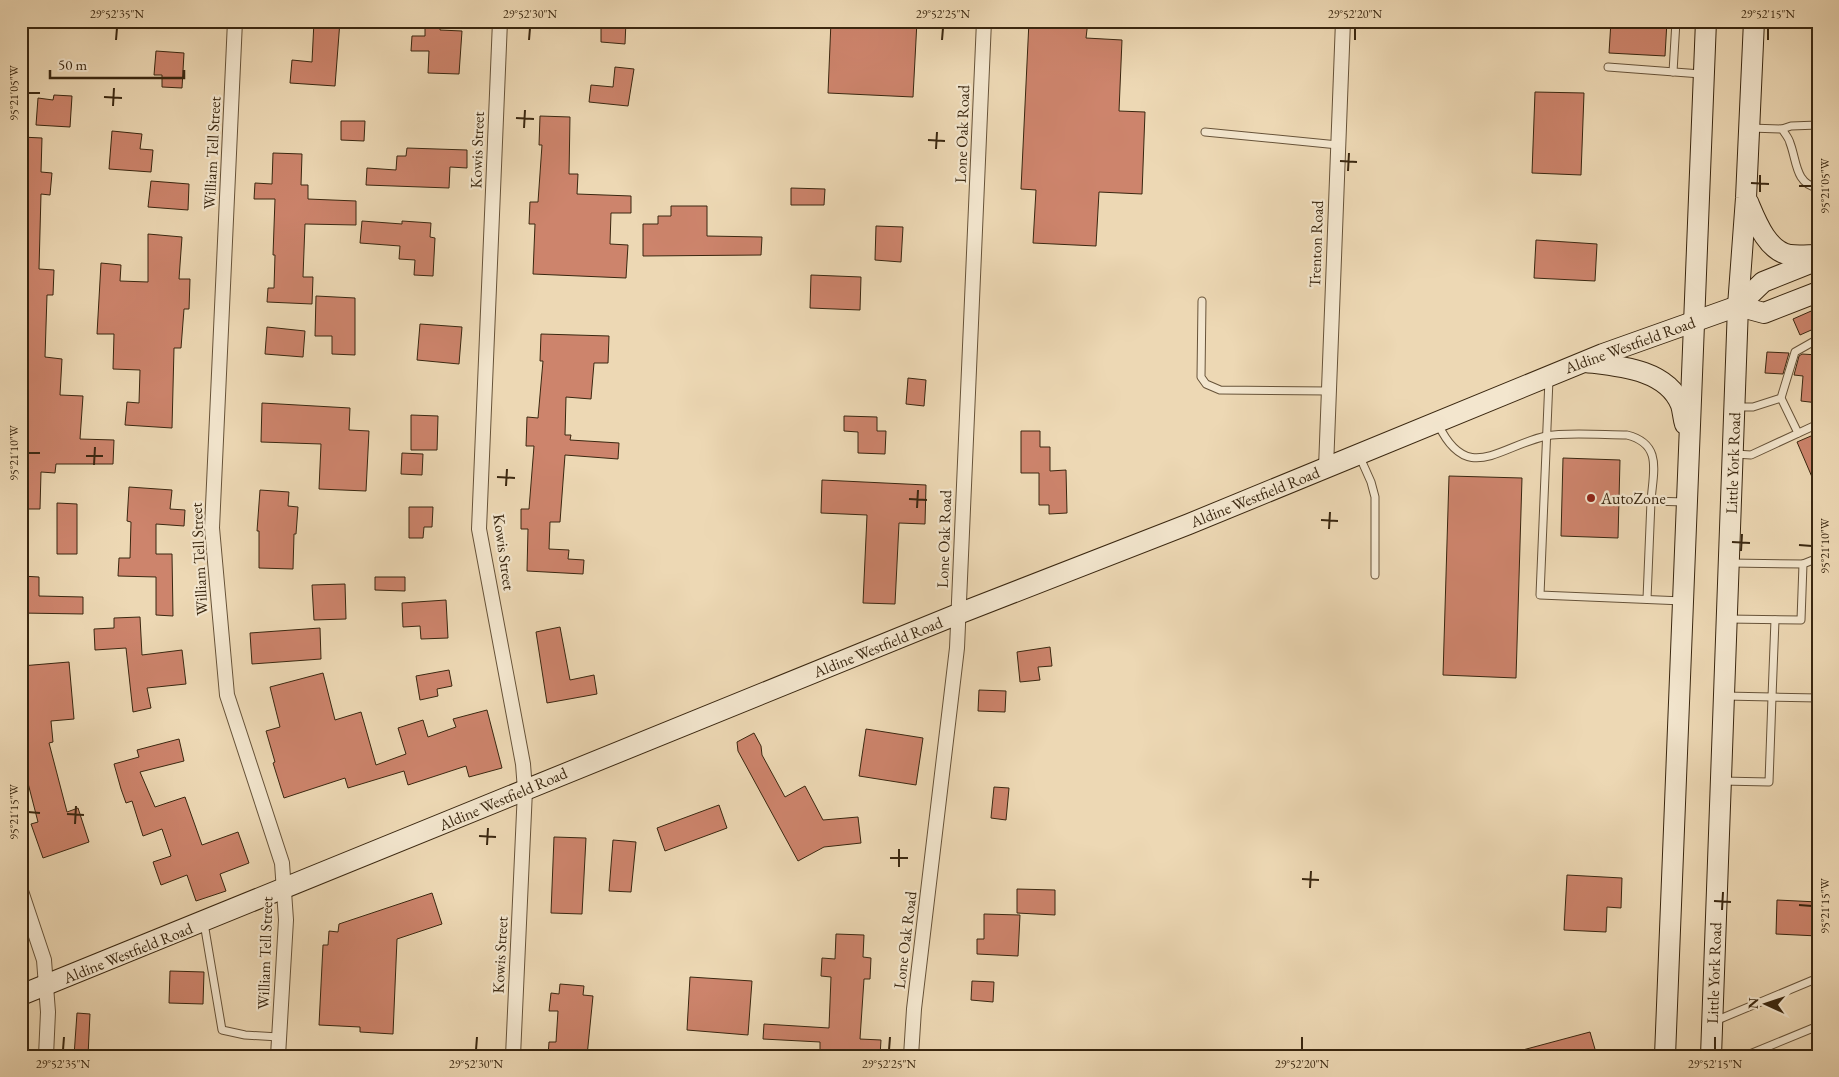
<svg xmlns="http://www.w3.org/2000/svg" width="1839" height="1077" font-family="'EB Garamond',serif">
	<style>
		.building { fill: #cd846c; stroke: #3a2710 }
		.lines { fill: none; stroke-linecap: round; stroke-linejoin: round }
		.service-casing { stroke: #675339; stroke-width: 9 }
		.minor-casing { stroke: #675339; stroke-width: 16 }
		.secondary-casing { stroke: #3a2710; stroke-width: 22 }
		.service { stroke: #f3e6ce; stroke-width: 7 }
		.minor { stroke: #f3e6ce; stroke-width: 14 }
		.secondary { stroke: #f3e6ce; stroke-width: 20 }
		.ticks { fill: none; stroke: #3a2710; stroke-width: 2 }
		.poi-dot { fill: #8f2418; stroke: #f3e6ce; stroke-width: 2 }
		.labels { text-anchor: middle; dominant-baseline: central; stroke-width: 4.5; stroke-linejoin: round; paint-order: stroke }
		.street-label { font-size: 16px; fill: #3a2710; stroke: #f3e6ce }
		.poi-label { font-size: 16px; fill: #3a2710; stroke: #f3e6ce; text-anchor: start }
		.neatline { fill: none; stroke: #3a2710; stroke-width: 2 }
		.ticks-label { font-size: 12px; text-anchor: middle; fill: #3a2710 }
	</style>
	<rect width="100%" height="100%" fill="#edd8b4"/>
	<filter id="stains"><feTurbulence type="fractalNoise" baseFrequency=".004" numOctaves="4"/><feColorMatrix values="0 0 0 0 .2 0 0 0 0 .09 0 0 0 0 .02 0 0 0 .5 -.17"/></filter>
	<radialGradient id="worn" r=".72"><stop offset=".6" stop-color="#630" stop-opacity="0"/><stop offset="1" stop-color="#630" stop-opacity=".3"/></radialGradient>
	<!-- building -->
	<g class="building">
		<polygon points="314,21 340,21 335,86 290,83 292,60 312,62"/>
		<polygon points="425,21 440,21 440,30 462,31 459,74 428,73 429,51 411,51 412,36 425,36"/>
		<polygon points="601,21 626,21 625,44 601,42"/>
		<polygon points="831,21 917,21 913,97 828,93"/>
		<polygon points="1029,21 1088,21 1086,38 1122,40 1119,111 1145,112 1142,194 1099,192 1096,246 1033,243 1036,190 1021,189"/>
		<polygon points="1611,21 1667,21 1665,56 1609,53"/>
		<polygon points="156,51 184,53 182,88 162,87 162,75 154,75"/>
		<polygon points="615,67 634,69 628,106 589,102 591,85 613,87"/>
		<polygon points="1535,92 1584,93 1581,175 1532,173"/>
		<polygon points="54,95 72,96 70,127 36,125 38,98 53,100"/>
		<polygon points="540,116 570,117 569,174 578,174 577,194 631,196 631,213 611,213 610,244 628,245 626,278 533,274 535,224 529,224 530,202 538,202 542,145 539,145"/>
		<polygon points="341,121 365,121 364,141 341,140"/>
		<polygon points="112,131 142,134 140,149 153,150 151,172 109,169"/>
		<polygon points="21,137 42,138 41,172 52,173 50,195 41,194 39,269 54,270 53,295 47,295 45,357 62,359 60,395 83,396 80,439 114,440 113,464 56,464 55,473 41,472 40,509 21,509 21,217 25,164 21,163"/>
		<polygon points="407,148 467,150 467,168 450,167 449,188 366,185 367,168 396,170 397,156 406,156"/>
		<polygon points="273,153 302,154 301,185 308,185 308,199 356,201 356,225 305,224 303,277 313,277 312,304 267,302 268,288 274,288 275,255 273,255 275,199 254,199 255,183 272,184"/>
		<polygon points="151,181 189,184 188,210 148,207"/>
		<polygon points="791,188 825,189 824,205 791,205"/>
		<polygon points="671,206 707,206 707,236 762,237 761,255 643,256 643,224 658,224 658,216 671,216"/>
		<polygon points="362,221 402,224 402,221 431,223 430,237 435,238 433,276 414,275 415,260 399,259 400,246 360,243"/>
		<polygon points="876,226 903,227 901,262 875,260"/>
		<polygon points="148,234 182,237 179,279 190,279 189,309 184,309 181,348 174,348 172,428 125,425 127,402 139,403 140,370 113,369 114,334 97,334 101,263 121,265 120,281 148,282"/>
		<polygon points="1536,240 1597,244 1595,281 1534,278"/>
		<polygon points="811,275 861,277 860,310 810,308"/>
		<polygon points="316,296 355,298 355,355 332,354 332,336 315,336"/>
		<polygon points="1818,308 1818,327 1800,335 1793,319"/>
		<polygon points="420,324 462,327 459,364 417,360"/>
		<polygon points="267,327 305,331 303,357 265,354"/>
		<polygon points="541,334 609,336 608,363 594,363 591,399 566,397 565,435 571,435 570,440 619,443 618,459 565,455 560,522 550,522 549,549 569,550 568,559 584,560 583,574 527,571 528,529 521,529 521,509 529,509 534,446 526,446 527,417 538,418 543,361 540,361"/>
		<polygon points="1767,352 1789,353 1783,374 1765,373"/>
		<polygon points="1802,354 1818,355 1818,403 1801,401 1803,376 1794,375 1799,356"/>
		<polygon points="908,378 926,380 924,406 906,404"/>
		<polygon points="262,403 350,408 349,430 369,431 366,491 319,489 321,444 261,442"/>
		<polygon points="411,415 438,416 437,450 411,450"/>
		<polygon points="844,416 877,417 877,431 886,431 885,454 858,453 858,432 844,431"/>
		<polygon points="1021,431 1040,431 1040,447 1050,447 1050,471 1066,470 1067,513 1049,514 1049,505 1039,505 1039,473 1021,473"/>
		<polygon points="1818,433 1818,491 1797,442"/>
		<polygon points="402,453 423,454 422,475 401,474"/>
		<polygon points="1563,458 1620,460 1618,538 1561,536"/>
		<polygon points="1449,476 1522,478 1516,678 1443,675"/>
		<polygon points="822,480 926,485 925,524 899,523 895,604 863,603 867,515 821,513"/>
		<polygon points="129,487 172,490 170,509 185,510 184,526 156,524 156,554 172,554 173,616 156,615 156,577 118,576 119,558 130,558 131,522 127,521"/>
		<polygon points="260,490 289,492 288,506 298,507 296,534 294,534 293,569 259,568 259,531 257,531"/>
		<polygon points="57,503 77,504 77,554 57,554"/>
		<polygon points="409,507 433,507 432,527 424,527 423,538 409,538"/>
		<polygon points="21,576 39,577 39,596 83,597 83,614 21,613"/>
		<polygon points="375,577 405,577 405,591 375,590"/>
		<polygon points="345,584 346,619 314,620 312,585"/>
		<polygon points="446,600 448,638 421,639 420,626 403,627 402,603"/>
		<polygon points="140,617 142,655 182,650 186,684 147,688 151,708 133,712 126,648 95,650 94,629 114,628 114,618"/>
		<polygon points="560,627 570,680 594,675 597,694 547,703 536,632"/>
		<polygon points="320,628 321,659 252,664 250,633"/>
		<polygon points="1050,647 1052,666 1038,667 1040,680 1020,682 1017,652"/>
		<polygon points="69,662 74,719 51,721 53,742 49,743 67,812 78,808 89,842 43,858 31,824 38,822 21,756 21,666"/>
		<polygon points="449,670 452,686 437,689 438,696 420,700 416,676"/>
		<polygon points="323,673 335,720 361,712 376,765 406,754 398,728 423,720 428,737 456,727 453,719 487,710 502,768 469,777 466,766 408,785 404,771 348,788 345,778 284,798 273,763 275,762 266,731 280,727 270,687"/>
		<polygon points="979,690 1006,691 1005,712 978,711"/>
		<polygon points="866,729 923,738 916,785 859,776"/>
		<polygon points="754,733 761,746 762,755 785,797 805,786 823,820 858,817 861,843 824,847 798,861 738,751 737,742"/>
		<polygon points="179,739 184,761 140,772 155,807 185,797 202,845 238,832 249,863 220,874 226,891 196,901 187,875 161,885 153,862 171,856 162,829 143,836 132,801 126,803 121,789 114,764 139,757 137,750"/>
		<polygon points="994,787 1009,788 1006,820 991,818"/>
		<polygon points="719,805 727,828 665,851 657,828"/>
		<polygon points="554,837 586,838 582,914 551,913"/>
		<polygon points="613,840 636,842 631,892 609,891"/>
		<polygon points="1567,875 1622,878 1621,908 1607,907 1606,932 1564,930"/>
		<polygon points="1017,889 1055,890 1055,915 1017,913"/>
		<polygon points="432,893 442,924 397,939 393,1034 360,1032 360,1027 319,1025 323,945 328,945 329,931 338,932 339,924"/>
		<polygon points="1777,900 1818,902 1818,936 1776,934"/>
		<polygon points="984,914 1020,915 1018,956 977,954 977,939 984,939"/>
		<polygon points="836,934 864,935 863,957 871,958 870,979 864,979 860,1039 881,1040 880,1056 820,1052 820,1042 763,1039 764,1024 829,1028 831,977 821,976 822,958 835,959"/>
		<polygon points="170,971 204,972 203,1004 169,1003"/>
		<polygon points="690,977 752,981 748,1035 687,1030"/>
		<polygon points="972,981 994,982 993,1002 971,1000"/>
		<polygon points="560,984 584,986 583,995 593,996 587,1056 548,1056 549,1042 556,1042 558,1011 549,1011 551,993 559,994"/>
		<polygon points="77,1013 90,1014 88,1056 74,1056"/>
		<polygon points="1590,1032 1597,1056 1520,1056 1519,1051"/>
	</g>
	<g class="lines">
		<defs>
			<g id="service">
				<polyline points="1608,67 1701,74"/>
				<polyline points="1673,72 1676,21"/>
				<path d="M1750,128L1782,129C1785,134 1789,138 1790,143C1797,161 1795,184 1818,188"/>
				<polyline points="1782,129 1791,126 1818,125"/>
				<polyline points="1205,132 1338,145"/>
				<polyline points="1202,301 1201,377 1206,384 1220,390 1328,391"/>
				<polyline points="1549,379 1540,595 1683,601"/>
				<polyline points="1781,398 1798,433"/>
				<polyline points="1735,407 1753,407 1781,398 1795,352 1818,339"/>
				<path d="M1438,424C1467,485 1498,447 1546,436C1565,432 1605,435 1627,435C1663,444 1653,472 1651,501L1685,502"/>
				<polyline points="1735,454 1751,455 1818,424"/>
				<polyline points="1359,455 1371,482 1375,497 1375,575"/>
				<polyline points="1730,563 1803,564"/>
				<polyline points="1647,599 1651,501"/>
				<polyline points="1728,619 1801,620 1803,564 1818,558"/>
				<polyline points="1725,696 1772,697 1775,620"/>
				<polyline points="1722,781 1769,782 1772,697 1818,698"/>
				<polyline points="204,923 222,1030 245,1035 279,1037"/>
				<polyline points="1715,1021 1818,978"/>
				<polyline points="712,1055 722,1056"/>
				<polyline points="1745,1056 1818,1026"/>
			</g>
			<g id="minor">
				<polyline points="235,21 212,528 227,695 282,863 286,920 278,1056"/>
				<polyline points="500,21 479,529 523,764 525,790 513,1056"/>
				<polyline points="1326,468 1343,21"/>
				<polyline points="21,891 44,960 48,1012 46,1056"/>
				<polyline points="911,1056 914,1009 957,648 984,21"/>
			</g>
			<g id="secondary">
				<path d="M1748,202C1756,221 1767,251 1790,255C1799,256 1809,255 1818,255"/>
				<polyline points="1738,306 1764,313 1818,292"/>
				<path d="M1586,362C1618,366 1667,369 1681,405C1683,411 1683,418 1685,424"/>
				<polyline points="21,995 958,614 1189,524 1603,354 1738,306 1763,282 1818,260"/>
				<polyline points="1665,1056 1706,21"/>
				<polyline points="1711,1056 1738,306 1746,198 1754,21"/>
			</g>
		</defs>
		<!-- service casing -->
		<use href="#service" class="service-casing"/>
		<!-- minor casing -->
		<use href="#minor" class="minor-casing"/>
		<!-- secondary casing -->
		<use href="#secondary" class="secondary-casing"/>
		<!-- service -->
		<use href="#service" class="service"/>
		<!-- minor -->
		<use href="#minor" class="minor"/>
		<!-- secondary -->
		<use href="#secondary" class="secondary"/>
	</g>
	<!-- ticks -->
	<path class="ticks" d="M116,40L117,28M529,40L530,28M942,40L943,28M1355,40V28M1768,40V28M28,93H40M104,97L122,98M113,106L114,88M516,118L534,119M524,128L525,110M928,140L945,141M936,149L937,132M1340,161L1357,162M1348,171L1349,153M1751,183L1769,184M1799,186H1812M1760,192V175M28,453H40M86,456H103M94,465L95,447M497,477L515,478M506,486L507,469M909,499L927,500M917,508L918,490M1321,520L1338,521M1329,529L1330,512M1732,542L1750,543M1799,545L1812,546M1741,551L1742,534M28,812L40,813M67,814L84,815M75,824L76,806M479,836L496,837M487,845L488,828M890,858H908M899,867V849M1302,879L1319,880M1310,888L1311,871M1714,901L1731,902M1799,905L1812,906M1722,910L1723,892M63,1050L64,1037M476,1050L477,1037M889,1050L890,1037M1302,1050V1037M1715,1050V1037"/>
	<!-- markers -->
	<circle class="poi-dot" cx="1591" cy="498" r="5"/>
	<g class="labels">
		<!-- street labels -->
		<g class="street-label">
			<text transform="translate(962 134) rotate(-88)">Lone Oak Road</text>
			<text transform="translate(477 150) rotate(-88)">Kowis Street</text>
			<text transform="translate(212 153) rotate(-87)">William Tell Street</text>
			<text transform="translate(1316 244) rotate(-88)">Trenton Road</text>
			<text transform="translate(1630 345) rotate(-20)">Aldine Westfield Road</text>
			<text transform="translate(1733 463) rotate(-88)">Little York Road</text>
			<text transform="translate(1255 497) rotate(-22)">Aldine Westfield Road</text>
			<text transform="translate(944 539) rotate(-88)">Lone Oak Road</text>
			<text transform="translate(504 552) rotate(82)">Kowis Street</text>
			<text transform="translate(199 559) rotate(-93)">William Tell Street</text>
			<text transform="translate(878 647) rotate(-22)">Aldine Westfield Road</text>
			<text transform="translate(503 799) rotate(-23)">Aldine Westfield Road</text>
			<text transform="translate(905 940) rotate(-83)">Lone Oak Road</text>
			<text transform="translate(128 953) rotate(-22)">Aldine Westfield Road</text>
			<text transform="translate(265 953) rotate(-88)">William Tell Street</text>
			<text transform="translate(500 955) rotate(-87)">Kowis Street</text>
			<text transform="translate(1714 973) rotate(-88)">Little York Road</text>
		</g>
		<!-- poi labels -->
		<g class="poi-label">
			<text x="1601" y="498">AutoZone</text>
		</g>
	</g>
	<!-- margin -->
	<rect width="1839" height="1077" fill="none" stroke="#edd8b4" stroke-width="55"/>
	<!-- north arrow -->
	<g transform="translate(1766 1004) rotate(273)" stroke="#f3e6ce" stroke-width="4" paint-order="stroke">
	<path d="M0-4L9 19L0 12L-9 19Z" fill="#3a2710"/>
	<text y="-8" font-size="14" font-weight="bold" text-anchor="middle" fill="#3a2710">N</text>
	</g>
	<!-- scale -->
	<path d="M50 70v8h134v-8" fill="none" stroke="#3a2710" stroke-width="2.5"/>
	<text x="58" y="70" font-size="15" fill="#3a2710" stroke="#f3e6ce" stroke-width="4" paint-order="stroke">50 m</text>
	<rect x="28" y="28" width="1784" height="1022" class="neatline"/>
	<g class="ticks-label">
		<text x="117" y="18">29°52'35"N</text>
		<text x="530" y="18">29°52'30"N</text>
		<text x="943" y="18">29°52'25"N</text>
		<text x="1355" y="18">29°52'20"N</text>
		<text x="1768" y="18">29°52'15"N</text>
		<text transform="translate(14 93) rotate(-90)" y="4">95°21'05"W</text>
		<text transform="translate(1825 186) rotate(-90)" y="4">95°21'05"W</text>
		<text transform="translate(14 453) rotate(-90)" y="4">95°21'10"W</text>
		<text transform="translate(1825 546) rotate(-90)" y="4">95°21'10"W</text>
		<text transform="translate(14 812) rotate(-90)" y="4">95°21'15"W</text>
		<text transform="translate(1825 906) rotate(-90)" y="4">95°21'15"W</text>
		<text x="63" y="1068">29°52'35"N</text>
		<text x="476" y="1068">29°52'30"N</text>
		<text x="889" y="1068">29°52'25"N</text>
		<text x="1302" y="1068">29°52'20"N</text>
		<text x="1715" y="1068">29°52'15"N</text>
	</g>
	<rect width="100%" height="100%" filter="url(#stains)"/>
	<rect width="100%" height="100%" fill="url(#worn)"/>
</svg>
